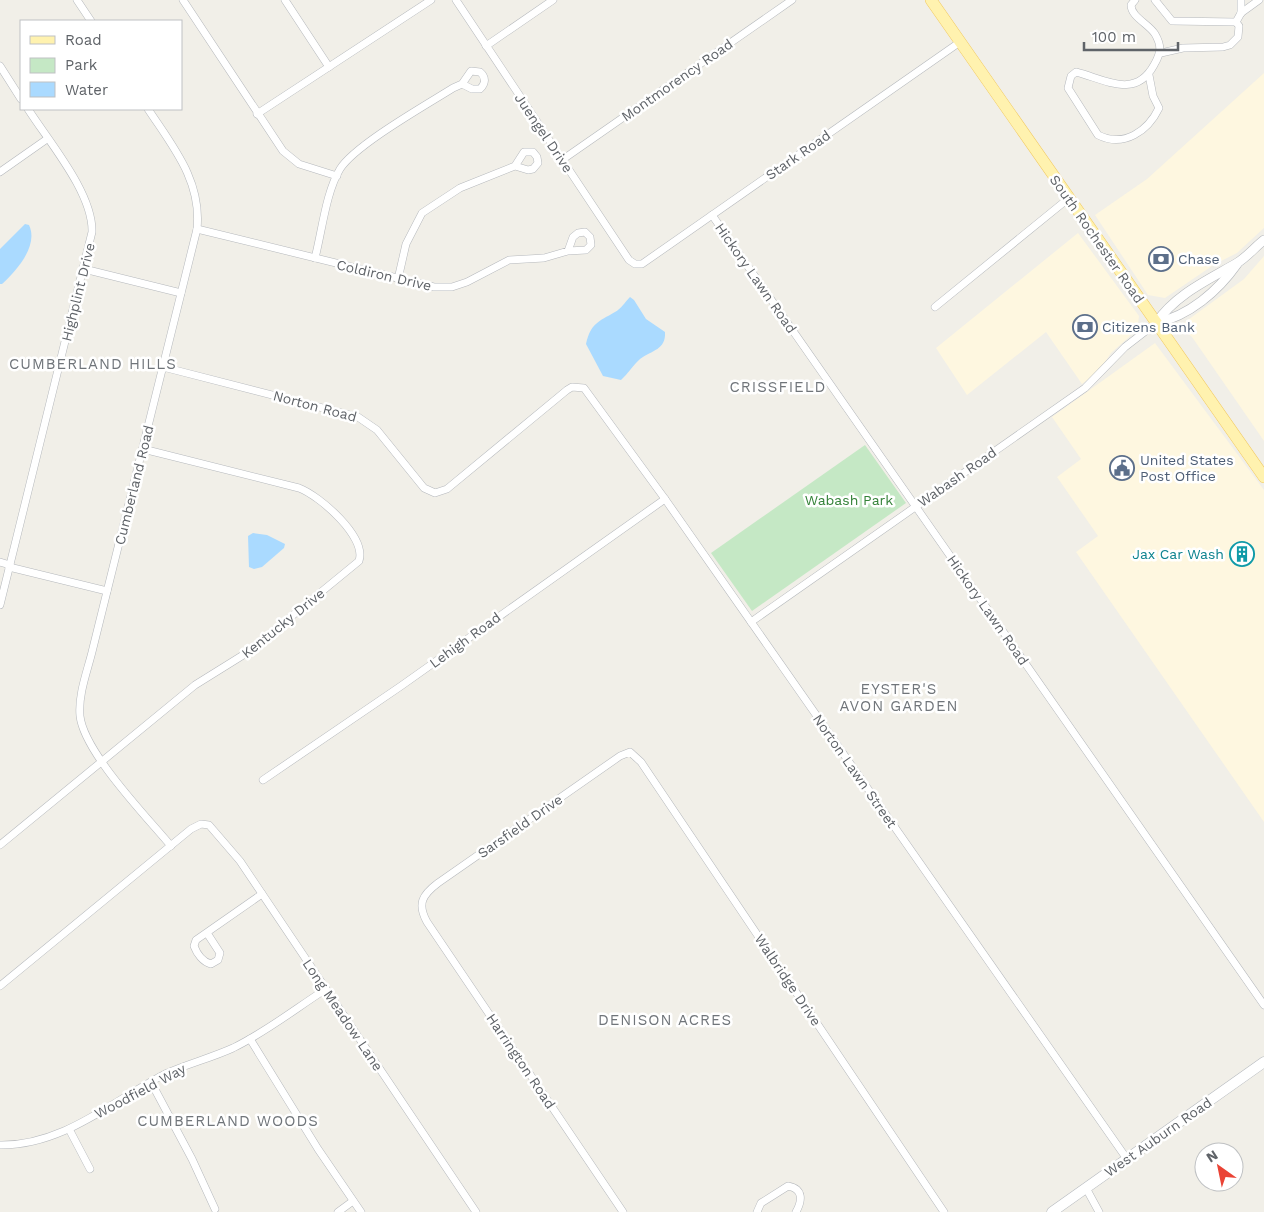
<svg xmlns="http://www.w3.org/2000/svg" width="1264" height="1212" font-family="'Work Sans',sans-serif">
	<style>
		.commercial { fill: #fef7e0 }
		.green { fill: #c5e8c5 }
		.water { fill: #aadaff }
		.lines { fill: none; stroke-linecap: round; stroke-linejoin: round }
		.minor-casing { stroke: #b5b8bc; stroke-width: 8 }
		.tertiary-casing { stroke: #b5b8bc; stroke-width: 10 }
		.secondary-casing { stroke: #b6babf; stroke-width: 11 }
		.primary-casing { stroke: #f2c960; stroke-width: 12 }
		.minor { stroke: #fff; stroke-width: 7 }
		.tertiary { stroke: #fff; stroke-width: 9 }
		.secondary { stroke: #fff; stroke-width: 10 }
		.primary { stroke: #fff2af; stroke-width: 11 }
		.labels { text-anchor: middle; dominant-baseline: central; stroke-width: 5; stroke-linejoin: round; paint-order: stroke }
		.street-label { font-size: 14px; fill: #5f6368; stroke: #fff }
		.service-label { font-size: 14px; fill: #4e5e75; stroke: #fff; text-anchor: start }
		.park-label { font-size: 14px; fill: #348238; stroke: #fff }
		.culture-label { font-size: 14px; fill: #0d838f; stroke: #fff; text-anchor: end }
		.neighbourhood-label { font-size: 15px; letter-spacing: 1px; fill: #70757a; stroke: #fff }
	</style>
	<rect width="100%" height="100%" fill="#f1efe8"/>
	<!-- commercial -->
	<g class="commercial">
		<polygon points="1264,73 1264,228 1237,253 1215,264 1165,298 1148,295 1095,215 1147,179"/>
		<polygon points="1078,233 1139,316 1138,324 1129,337 1111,353 1099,371 1082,384 1046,332 967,395 936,348"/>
		<polygon points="1264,256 1264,441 1192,337 1181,328 1185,322 1244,279"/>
		<polygon points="1155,343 1264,490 1264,822 1076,552 1098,536 1057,477 1081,459 1052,417"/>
	</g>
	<!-- green -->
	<polygon class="green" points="865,445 906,503 752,611 711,553"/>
	<!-- water -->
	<g class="water">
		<path d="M25,224L29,225C39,246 16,271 2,284H0V249Z"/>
		<path d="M630,297L634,300L646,319L665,332C666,350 652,350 640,359C633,365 628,374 621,380L603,376L586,344C591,323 598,322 615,312C621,309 625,302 630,297Z"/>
		<polygon points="253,533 267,535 285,544 284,548 262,567 254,569 249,567 248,536"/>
	</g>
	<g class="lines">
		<defs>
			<g id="minor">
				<polyline points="77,0 91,21"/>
				<polyline points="183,0 283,151 299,164 337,176"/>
				<polyline points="285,0 329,67"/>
				<polyline points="456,0 629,260 635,264 642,264 960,42"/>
				<path d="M1135,0L1131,5C1131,17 1149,24 1155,34C1162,46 1161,53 1154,65C1135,100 1104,79 1076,72L1071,76L1068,88L1098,135C1124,148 1148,131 1159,108L1153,96L1149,75"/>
				<polyline points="1155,0 1172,21 1236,22"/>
				<polyline points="1241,0 1241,13"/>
				<polyline points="1236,22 1241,13 1259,0"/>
				<polyline points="486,46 553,0"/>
				<polyline points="1161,53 1183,48 1223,47 1230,45 1238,37 1239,26 1236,22"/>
				<polyline points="0,66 21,99"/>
				<path d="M148,109C173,147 202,181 197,229L92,652C87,672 78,695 80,716C84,752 146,816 171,846"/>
				<polyline points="257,114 431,0"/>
				<polyline points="562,160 792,0"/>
				<polyline points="0,172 47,139"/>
				<polyline points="712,215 1264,1005"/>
				<polyline points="197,229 434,287 452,287 467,282 509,260 544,258 568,251 586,250 591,245 590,237 585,232 578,233 573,237 568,251"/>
				<path d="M315,258C322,231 326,192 340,169C355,145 426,105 453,88L462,84L472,89H480C486,83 486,77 480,72L471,71L462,84"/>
				<polyline points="84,269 181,293"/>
				<polyline points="398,279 406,244 422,213 460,188 515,166 524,152 533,152 537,157 538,163 533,169 528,170 515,166"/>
				<polyline points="935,307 1069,198"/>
				<polyline points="163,367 358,417 377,430 424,488 435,493 447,489 567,390 572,387 584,388 665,499 1127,1159"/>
				<polyline points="0,562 10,565"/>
				<polyline points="9,567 107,591"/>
				<path d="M0,605L92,232C93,193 49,142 28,109"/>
				<polyline points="751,622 1085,388 1125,347 1156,323"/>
				<polyline points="263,780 401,686 665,499"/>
				<path d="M0,845L195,685L248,652L359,561C367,537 320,496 299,488L143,449"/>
				<path d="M207,933L220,953L218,960L211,964C203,962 197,954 194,946L196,940L262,894"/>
				<polyline points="0,986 191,829 201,824 209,825 240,861 476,1212"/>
				<polyline points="250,1039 318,1149 361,1212"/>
				<polyline points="151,1082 192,1159 215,1209"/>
				<polyline points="69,1129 90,1169"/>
				<path d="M0,1145C63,1146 112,1101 165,1074C187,1064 211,1058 233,1048C266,1032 295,1009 326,989"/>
				<polyline points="1086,1188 1099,1212"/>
				<polyline points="338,1212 353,1201"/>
				<path d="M623,1212L427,922C417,904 422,895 438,883L620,756L630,752L641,762L944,1212"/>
				<path d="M757,1212L761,1203L788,1186C804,1189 802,1201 796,1212"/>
			</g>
			<g id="tertiary">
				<path d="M1156,323C1176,294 1208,280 1237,263C1247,257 1255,247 1264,240"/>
				<path d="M1156,323C1189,316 1218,291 1237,264"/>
			</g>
			<polyline id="secondary" points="1052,1212 1264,1062"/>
			<polyline id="primary" points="931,0 1264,477"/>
		</defs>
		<!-- minor casing -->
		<use href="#minor" class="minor-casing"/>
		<!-- tertiary casing -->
		<use href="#tertiary" class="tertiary-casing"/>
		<!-- secondary casing -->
		<use href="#secondary" class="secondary-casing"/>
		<!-- primary casing -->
		<use href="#primary" class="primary-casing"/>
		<!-- minor -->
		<use href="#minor" class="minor"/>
		<!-- tertiary -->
		<use href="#tertiary" class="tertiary"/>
		<!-- secondary -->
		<use href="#secondary" class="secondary"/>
		<!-- primary -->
		<use href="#primary" class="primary"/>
	</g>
	<!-- icons -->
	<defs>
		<symbol id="bank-ring" viewBox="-11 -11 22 22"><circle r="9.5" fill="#fff" stroke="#5c6f8a" stroke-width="1.5"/><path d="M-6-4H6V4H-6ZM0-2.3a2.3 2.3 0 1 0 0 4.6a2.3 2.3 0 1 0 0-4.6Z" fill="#5c6f8a"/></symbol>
		<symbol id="civic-ring" viewBox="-11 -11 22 22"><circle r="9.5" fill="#fff" stroke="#5c6f8a" stroke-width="1.5"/><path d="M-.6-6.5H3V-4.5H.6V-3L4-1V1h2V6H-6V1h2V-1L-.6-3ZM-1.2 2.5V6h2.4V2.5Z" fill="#5c6f8a"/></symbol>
		<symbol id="building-ring" viewBox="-11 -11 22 22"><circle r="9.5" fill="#fff" stroke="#0f9aa8" stroke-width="1.5"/><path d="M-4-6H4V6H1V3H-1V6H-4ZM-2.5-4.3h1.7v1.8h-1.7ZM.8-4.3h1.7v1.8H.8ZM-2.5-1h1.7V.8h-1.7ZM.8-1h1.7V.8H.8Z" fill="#0f9aa8"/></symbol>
	</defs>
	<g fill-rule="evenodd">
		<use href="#bank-ring" x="1147" y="245" width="28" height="28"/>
		<use href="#bank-ring" x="1071" y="313" width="28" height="28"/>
		<use href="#civic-ring" x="1108" y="454" width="28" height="28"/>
		<use href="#building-ring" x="1228" y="540" width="28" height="28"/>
	</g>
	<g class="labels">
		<!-- street labels -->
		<g class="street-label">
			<text transform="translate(677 80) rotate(-35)">Montmorency Road</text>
			<text transform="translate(544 133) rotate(56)">Juengel Drive</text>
			<text transform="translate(798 155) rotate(-35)">Stark Road</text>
			<text transform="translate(1097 239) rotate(55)">South Rochester Road</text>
			<text transform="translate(384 275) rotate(13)">Coldiron Drive</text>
			<text transform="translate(756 278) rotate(55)">Hickory Lawn Road</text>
			<text transform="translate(78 292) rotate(-76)">Highplint Drive</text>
			<text transform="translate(315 406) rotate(15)">Norton Road</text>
			<text transform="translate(957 477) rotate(-35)">Wabash Road</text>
			<text transform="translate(134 485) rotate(-76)">Cumberland Road</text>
			<text transform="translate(988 610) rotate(55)">Hickory Lawn Road</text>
			<text transform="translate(283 623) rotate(-39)">Kentucky Drive</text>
			<text transform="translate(465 640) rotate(-36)">Lehigh Road</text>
			<text transform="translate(855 771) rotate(55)">Norton Lawn Street</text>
			<text transform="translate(520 826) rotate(-35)">Sarsfield Drive</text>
			<text transform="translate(788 980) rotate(56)">Walbridge Drive</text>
			<text transform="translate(343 1015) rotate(56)">Long Meadow Lane</text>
			<text transform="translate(521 1061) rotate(56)">Harrington Road</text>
			<text transform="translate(140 1091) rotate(-28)">Woodfield Way</text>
			<text transform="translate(1158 1137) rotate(-35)">West Auburn Road</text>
		</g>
		<!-- service labels -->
		<g class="service-label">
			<text x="1178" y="259">Chase</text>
			<text x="1102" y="327">Citizens Bank</text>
			<text x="1140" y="460">United States<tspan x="1140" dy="16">Post Office</tspan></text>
		</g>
		<!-- park labels -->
		<g class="park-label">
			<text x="849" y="500">Wabash Park</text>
		</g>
		<!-- culture labels -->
		<g class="culture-label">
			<text x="1224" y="554">Jax Car Wash</text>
		</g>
		<!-- neighbourhood labels -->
		<g class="neighbourhood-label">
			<text x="93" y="364">CUMBERLAND HILLS</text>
			<text x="778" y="387">CRISSFIELD</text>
			<text x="899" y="689">EYSTER'S<tspan x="899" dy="17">AVON GARDEN</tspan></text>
			<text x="665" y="1020">DENISON ACRES</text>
			<text x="228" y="1121">CUMBERLAND WOODS</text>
		</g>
	</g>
	<!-- legend -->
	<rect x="20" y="20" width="162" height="90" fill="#ffffff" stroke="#bfc1c3"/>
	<rect x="30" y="36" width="25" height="8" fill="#fff2af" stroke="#bfc1c3"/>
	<text x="65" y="45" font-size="15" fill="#5f6368">Road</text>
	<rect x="30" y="58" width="25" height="15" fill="#c5e8c5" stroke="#bfc1c3"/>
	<text x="65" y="70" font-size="15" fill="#5f6368">Park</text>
	<rect x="30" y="82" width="25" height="15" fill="#aadaff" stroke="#bfc1c3"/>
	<text x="65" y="95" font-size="15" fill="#5f6368">Water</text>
	<!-- north arrow -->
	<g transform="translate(1219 1167) rotate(327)"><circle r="24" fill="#ffffff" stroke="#bfc1c3"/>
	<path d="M0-4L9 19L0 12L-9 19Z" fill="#ea4335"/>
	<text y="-8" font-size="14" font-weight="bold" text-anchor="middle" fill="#5f6368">N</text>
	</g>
	<!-- scale -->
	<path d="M1084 42v8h94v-8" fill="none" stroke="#5f6368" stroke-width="2.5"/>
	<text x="1092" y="42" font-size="15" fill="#5f6368" stroke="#ffffff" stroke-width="4" paint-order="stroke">100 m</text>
</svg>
